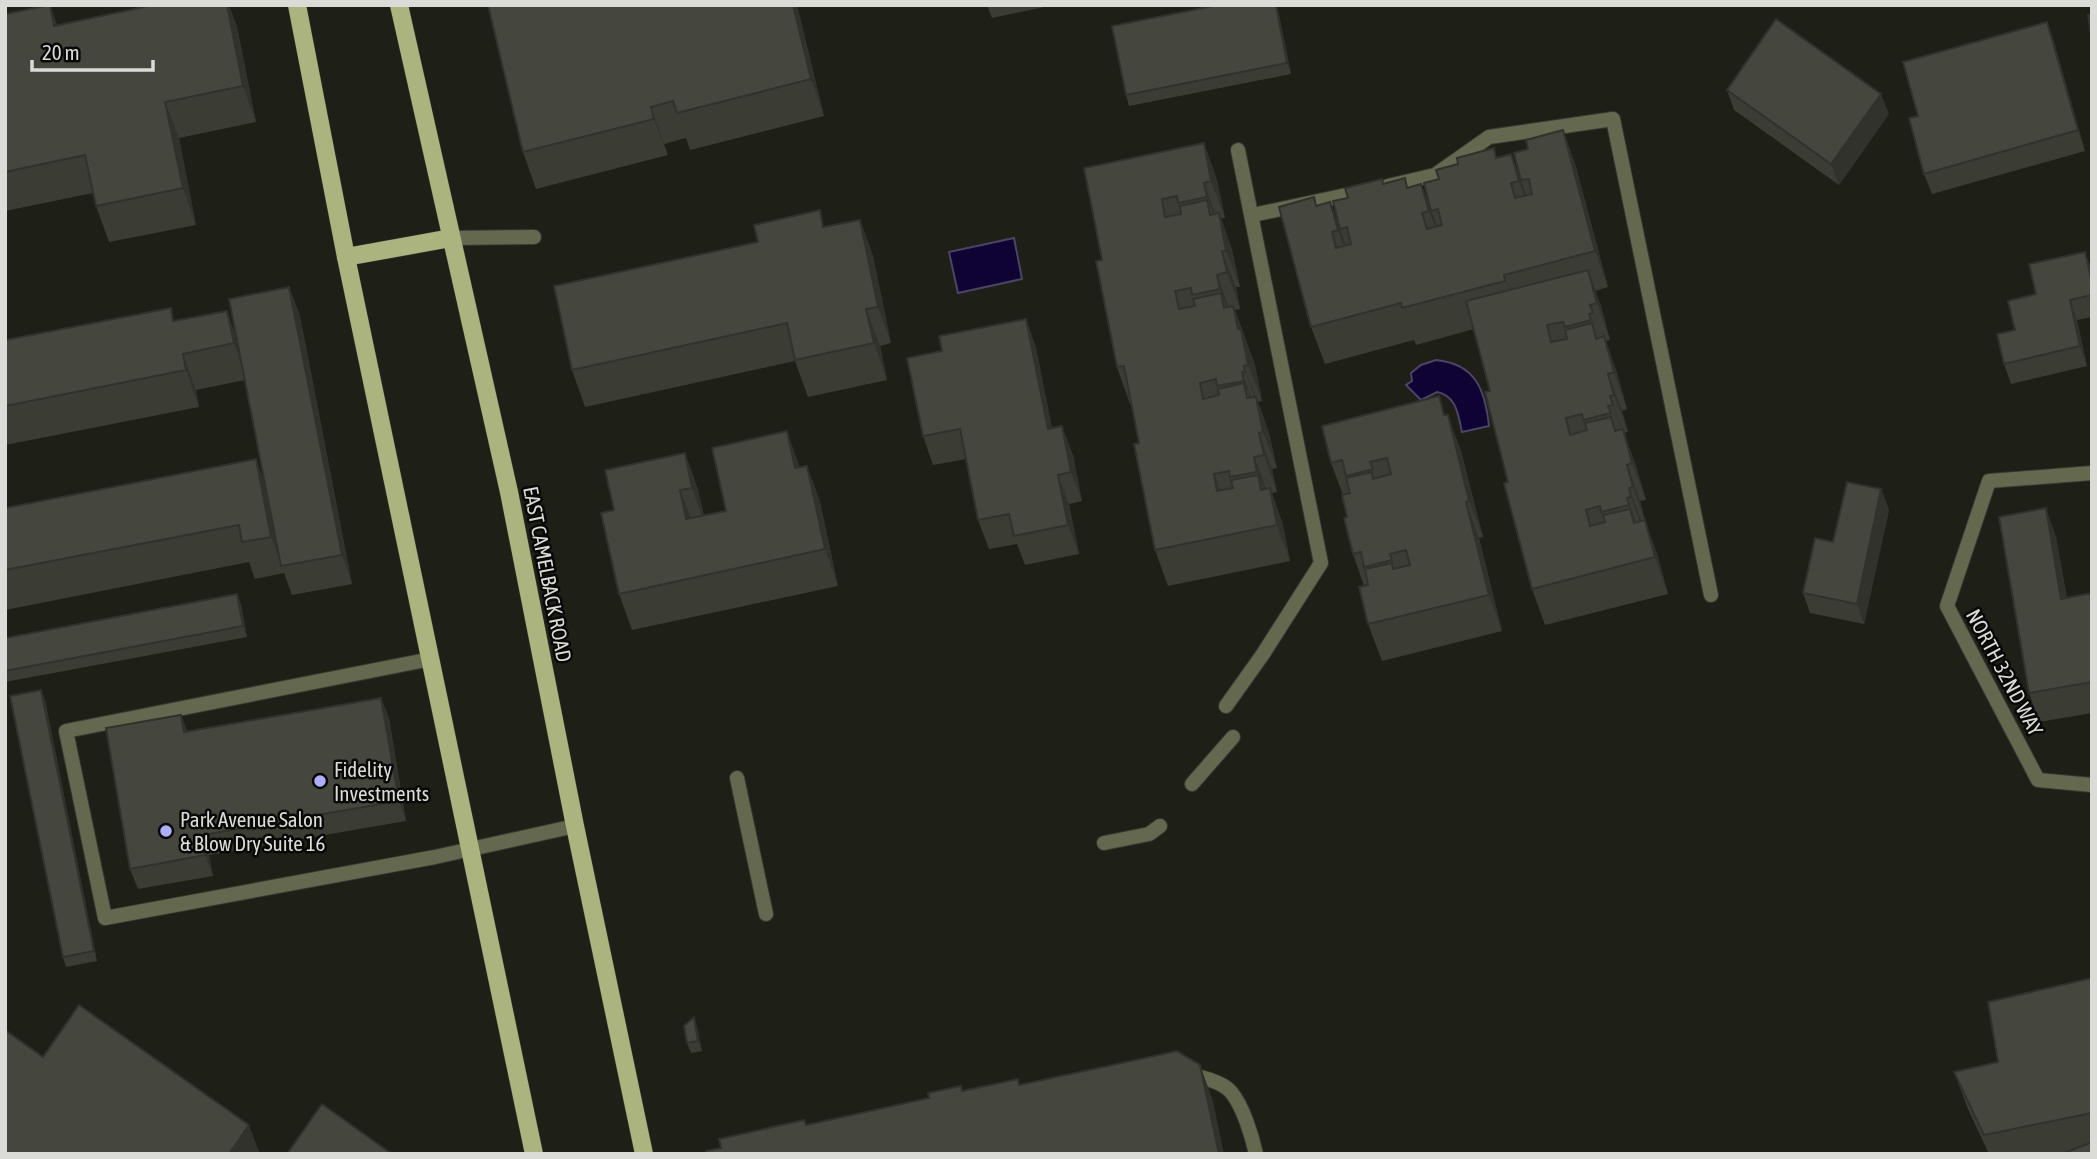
<svg xmlns="http://www.w3.org/2000/svg" width="2097" height="1159" font-family="'Asap Condensed',sans-serif">
	<style>
		.water { fill: #0e0333; stroke: #4c4464; stroke-width: 2 }
		.lines { fill: none; stroke-linecap: round; stroke-linejoin: round }
		.service-casing { stroke: #383932; stroke-width: 16 }
		.minor-casing { stroke: #383932; stroke-width: 16 }
		.primary-casing { stroke: #383932; stroke-width: 19 }
		.service { stroke: #64684f; stroke-width: 14 }
		.minor { stroke: #64684f; stroke-width: 14 }
		.primary { stroke: #abb47e; stroke-width: 18 }
		.wall { fill: #3b3d35 }
		.shaded-wall { fill: #30322b }
		.building { fill: #45473e; stroke: #30322b; stroke-width: 2 }
		.poi-dot { fill: #aeaefa; stroke: #080906; stroke-width: 2.5 }
		.labels { text-anchor: middle; dominant-baseline: central; stroke-width: 5; stroke-linejoin: round; paint-order: stroke }
		.street-label { font-size: 21px; fill: #dbdcd7; stroke: #080906 }
		.poi-label { font-size: 21px; fill: #dbdcd7; stroke: #080906; text-anchor: start }
	</style>
	<rect width="100%" height="100%" fill="#1e1f17"/>
	<!-- water -->
	<g class="water">
		<polygon points="1014,238 1022,279 958,293 949,252"/>
		<path d="M1436,360C1476,364 1485,390 1489,426L1462,432C1458,415 1457,396 1437,392L1421,400L1406,385L1412,381L1411,373L1421,365Z"/>
	</g>
	<g class="lines">
		<defs>
			<g id="service">
				<polyline points="1388,186 1435,175 1489,137 1613,119 1711,595"/>
				<polyline points="1253,215 1365,191"/>
				<polyline points="451,238 534,237"/>
				<polyline points="431,659 66,731 105,918 435,857 575,826"/>
				<polyline points="1226,706 1263,654 1321,563 1238,150"/>
				<polyline points="737,778 766,914"/>
				<polyline points="1192,784 1233,737"/>
				<polyline points="1104,843 1149,834 1160,826"/>
				<path d="M1185,1075C1198,1075 1223,1082 1231,1092C1243,1106 1252,1136 1256,1154"/>
			</g>
			<polyline id="minor" points="2092,473 1989,481 1947,606 2038,780 2092,785"/>
			<g id="primary">
				<polyline points="297,5 346,257 534,1154"/>
				<polyline points="399,5 509,492 575,826 644,1154"/>
				<polyline points="346,257 451,238"/>
			</g>
		</defs>
		<!-- service casing -->
		<use href="#service" class="service-casing"/>
		<!-- minor casing -->
		<use href="#minor" class="minor-casing"/>
		<!-- primary casing -->
		<use href="#primary" class="primary-casing"/>
		<!-- service -->
		<use href="#service" class="service"/>
		<!-- minor -->
		<use href="#minor" class="minor"/>
		<!-- primary -->
		<use href="#primary" class="primary"/>
	</g>
	<!-- wall -->
	<g class="wall">
		<polygon points="50,5 57,25 153,5 229,5 237,27 256,122 179,138 196,225 109,242 96,206 93,193 5,211 5,14"/>
		<polygon points="488,5 797,5 824,116 690,150 686,138 664,144 668,155 536,189 523,152"/>
		<polygon points="987,5 1054,5 992,18"/>
		<polygon points="1218,5 1277,5 1291,74 1129,106 1126,95"/>
		<polygon points="2047,22 2054,42 2085,151 1932,194 1924,174 1918,116"/>
		<polygon points="1727,90 1889,114 1839,185 1734,110"/>
		<polygon points="1563,130 1576,167 1608,287 1595,291 1601,306 1610,340 1606,341 1617,373 1627,409 1622,411 1628,432 1624,433 1636,466 1646,500 1640,501 1646,524 1658,557 1668,594 1545,625 1532,589 1490,391 1474,329 1416,345 1414,340 1325,364 1311,327 1317,206 1330,202 1345,245 1340,229 1382,179 1384,184 1408,188 1421,184 1437,226 1431,211 1439,179 1458,164 1494,148 1497,158 1511,154 1527,195 1521,180 1528,149"/>
		<polygon points="1204,143 1217,180 1225,218 1221,218 1232,250 1240,287 1236,287 1240,309 1235,310 1255,365 1262,401 1258,402 1269,433 1277,468 1272,469 1277,492 1272,493 1283,525 1290,561 1168,586 1155,550 1139,443 1131,404 1130,404 1117,367 1102,260"/>
		<polygon points="860,220 873,256 891,343 880,346 887,380 808,397 795,361 585,407 572,370 826,227"/>
		<polygon points="2085,252 2092,271 2092,317 2077,320 2087,366 2011,384 2004,364 2015,330 2036,294"/>
		<polygon points="289,287 300,316 352,584 292,595 284,573 255,579 249,562 5,610 5,508 265,485 245,380 196,390 199,407 5,445 5,340 175,321 236,337"/>
		<polygon points="1026,319 1036,348 1052,428 1073,455 1082,501 1069,504 1079,554 1025,565 1017,544 989,549 978,520 966,459 933,465 923,436 942,351"/>
		<polygon points="1446,415 1461,451 1483,537 1479,538 1502,631 1382,661 1368,624 1364,586 1353,554 1343,495 1331,463"/>
		<polygon points="685,453 698,490 704,516 726,511 800,467 807,466 820,502 838,586 632,630 619,594 614,510"/>
		<polygon points="1881,489 1889,510 1864,624 1810,613 1803,593 1833,542"/>
		<polygon points="2056,537 2067,598 2092,593 2092,713 2039,722 2029,693"/>
		<polygon points="237,594 241,604 247,637 5,682 5,638"/>
		<polygon points="41,690 45,700 97,961 66,967 63,957"/>
		<polygon points="381,698 389,718 406,821 209,855 213,876 138,889 130,869 181,715 187,731"/>
		<polygon points="2092,978 2092,1154 1989,1154 1968,1109 1954,1072 1998,1062"/>
		<polygon points="694,1017 697,1027 702,1051 691,1053 687,1043"/>
	</g>
	<!-- shaded-wall -->
	<g class="shaded-wall">
		<polygon points="50,5 63,42 54,26"/>
		<polygon points="227,5 229,5 237,27 256,122 243,86"/>
		<polygon points="793,5 797,5 824,116 811,79"/>
		<polygon points="1276,5 1277,5 1291,74 1287,63"/>
		<polygon points="2047,22 2054,42 2085,151 2078,130"/>
		<polygon points="1881,94 1889,114 1839,185 1831,164"/>
		<polygon points="165,102 179,138 196,225 183,188"/>
		<polygon points="651,107 664,144 668,155 654,119"/>
		<polygon points="1563,130 1576,167 1608,287 1595,251"/>
		<polygon points="1204,143 1217,180 1225,218 1211,181"/>
		<polygon points="1511,154 1525,191 1532,218 1519,181"/>
		<polygon points="1204,183 1217,219 1220,234 1207,197"/>
		<polygon points="1421,184 1435,220 1443,247 1429,211"/>
		<polygon points="1330,202 1344,239 1351,266 1338,230"/>
		<polygon points="1219,213 1232,250 1240,287 1226,251"/>
		<polygon points="860,220 873,256 891,343 878,307"/>
		<polygon points="1222,251 1236,287 1240,309 1227,272"/>
		<polygon points="2085,252 2092,271 2092,282"/>
		<polygon points="1588,270 1601,306 1610,340 1597,303"/>
		<polygon points="1217,275 1230,311 1233,326 1220,289"/>
		<polygon points="289,287 300,316 352,584 342,555"/>
		<polygon points="2070,300 2077,320 2087,366 2080,346"/>
		<polygon points="1233,306 1255,365 1262,401 1248,365 1238,329"/>
		<polygon points="866,309 880,346 887,380 874,343"/>
		<polygon points="227,311 240,347 247,380 234,343"/>
		<polygon points="1026,319 1036,348 1058,458 1048,429"/>
		<polygon points="1604,336 1617,373 1627,409 1614,372"/>
		<polygon points="183,354 196,390 199,407 186,370"/>
		<polygon points="1244,366 1269,433 1277,468 1263,432 1258,408"/>
		<polygon points="1242,372 1255,409 1257,417 1244,381"/>
		<polygon points="1608,374 1622,411 1628,432 1614,395"/>
		<polygon points="1610,396 1636,466 1646,500 1632,463 1626,441"/>
		<polygon points="1448,415 1461,451 1483,537 1469,501"/>
		<polygon points="1062,426 1073,455 1082,501 1071,472"/>
		<polygon points="787,431 800,468 795,468"/>
		<polygon points="1259,433 1272,469 1277,492 1264,455"/>
		<polygon points="685,453 698,490 705,524 692,488"/>
		<polygon points="1254,457 1268,493 1271,508 1257,472"/>
		<polygon points="256,459 269,495 282,566 271,537"/>
		<polygon points="1627,465 1640,501 1646,524 1633,487"/>
		<polygon points="807,466 820,502 838,586 825,549"/>
		<polygon points="1214,474 1227,510 1217,491"/>
		<polygon points="1058,475 1069,504 1079,554 1068,525"/>
		<polygon points="1270,488 1283,525 1290,561 1277,525"/>
		<polygon points="1629,488 1643,525 1644,533 1631,497"/>
		<polygon points="1881,489 1889,510 1864,624 1857,604"/>
		<polygon points="680,490 694,527 686,519"/>
		<polygon points="1627,498 1640,534 1634,523"/>
		<polygon points="1466,502 1479,538 1502,631 1489,595"/>
		<polygon points="2046,508 2056,537 2072,628 2061,599"/>
		<polygon points="1645,520 1658,557 1668,594 1655,557"/>
		<polygon points="237,594 241,604 247,637 243,626"/>
		<polygon points="41,690 45,700 97,961 94,951"/>
		<polygon points="381,698 389,718 406,821 399,801"/>
		<polygon points="181,715 188,735 184,732"/>
		<polygon points="202,835 209,855 213,876 205,855"/>
		<polygon points="694,1017 697,1027 702,1051 698,1041"/>
		<polygon points="1200,1065 1213,1101 1224,1154 1219,1154"/>
		<polygon points="249,1125 260,1154 229,1154"/>
	</g>
	<!-- building -->
	<g class="building">
		<polygon points="50,5 54,26 153,5 227,5 243,86 165,102 183,188 96,206 85,155 5,172 5,14"/>
		<polygon points="488,5 793,5 811,79 677,113 673,101 651,107 654,119 523,152"/>
		<polygon points="1218,5 1276,5 1287,63 1126,95 1112,26"/>
		<polygon points="2088,15 2092,15 2092,41"/>
		<polygon points="1776,19 1881,94 1831,164 1727,90"/>
		<polygon points="2047,22 2078,130 1924,174 1909,118 1918,116 1903,62"/>
		<polygon points="1563,130 1595,251 1504,275 1505,281 1402,308 1401,303 1311,327 1279,207 1314,197 1316,206 1330,202 1338,230 1332,232 1336,248 1351,244 1347,227 1340,229 1333,201 1348,198 1345,188 1382,179 1383,184 1405,178 1407,188 1421,184 1429,211 1422,213 1427,229 1442,225 1438,209 1431,211 1424,183 1439,179 1436,170 1458,164 1457,158 1494,148 1496,158 1511,154 1519,181 1511,183 1515,198 1532,194 1529,179 1521,180 1514,153 1528,149 1526,140"/>
		<polygon points="1204,143 1211,181 1204,183 1207,197 1178,203 1177,196 1162,199 1165,217 1181,214 1180,206 1207,200 1210,215 1219,213 1226,251 1222,251 1227,272 1217,275 1220,289 1192,295 1191,288 1175,291 1179,309 1195,306 1193,299 1221,293 1224,308 1233,306 1238,329 1241,329 1248,365 1244,366 1245,372 1242,372 1244,381 1217,386 1216,379 1200,383 1203,399 1219,395 1218,389 1244,383 1247,398 1256,397 1263,432 1259,433 1264,455 1254,457 1257,472 1230,477 1229,471 1214,474 1217,491 1233,488 1231,480 1258,475 1261,490 1270,488 1277,525 1155,550 1134,444 1139,443 1124,366 1117,367 1096,261 1102,260 1084,168"/>
		<polygon points="820,210 823,227 860,220 878,307 866,309 874,343 795,360 787,323 572,370 554,286 758,242 754,225"/>
		<polygon points="2085,252 2092,282 2092,295 2070,300 2080,346 2004,364 1997,334 2015,330 2008,301 2036,294 2029,264"/>
		<polygon points="1588,270 1597,303 1590,305 1593,313 1589,314 1591,320 1565,327 1563,322 1547,325 1551,342 1567,339 1565,330 1592,323 1596,339 1604,336 1614,372 1608,374 1614,395 1610,396 1613,405 1608,406 1611,413 1583,420 1582,414 1566,418 1570,435 1587,430 1585,423 1611,417 1615,431 1623,429 1632,463 1627,465 1633,487 1629,488 1631,497 1627,498 1629,505 1601,512 1600,506 1586,510 1590,526 1605,522 1603,515 1630,509 1634,523 1645,520 1655,557 1532,589 1504,483 1508,482 1485,392 1490,391 1466,301"/>
		<polygon points="289,287 342,555 281,566 229,299"/>
		<polygon points="171,308 173,321 227,311 234,343 183,354 186,370 5,406 5,340"/>
		<polygon points="1026,319 1048,429 1062,426 1071,472 1058,475 1068,525 1014,536 1009,514 978,520 960,429 923,436 907,358 942,351 939,336"/>
		<polygon points="1439,396 1444,415 1448,415 1469,501 1466,502 1489,595 1368,624 1359,587 1368,585 1365,569 1392,563 1393,569 1410,565 1406,550 1390,554 1392,560 1364,567 1361,552 1353,554 1344,518 1347,517 1342,495 1350,493 1346,478 1372,472 1373,479 1391,474 1387,458 1370,462 1373,469 1346,476 1342,460 1331,463 1322,426"/>
		<polygon points="787,431 795,468 807,466 825,549 619,594 601,513 614,510 605,470 685,453 692,488 680,490 686,519 726,511 712,448"/>
		<polygon points="256,459 271,537 242,542 239,525 5,570 5,508"/>
		<polygon points="1847,482 1881,489 1857,604 1803,593 1815,538 1833,542"/>
		<polygon points="2046,508 2061,599 2092,593 2092,682 2029,693 1999,517"/>
		<polygon points="237,594 243,626 5,671 5,638"/>
		<polygon points="41,690 94,951 63,957 10,696"/>
		<polygon points="381,698 399,801 202,835 205,855 130,869 106,728 181,715 184,732"/>
		<polygon points="2092,978 2092,1113 1984,1135 1954,1072 1998,1062 1988,1002"/>
		<polygon points="79,1005 249,1125 229,1154 5,1154 5,1030 43,1057"/>
		<polygon points="694,1017 698,1041 687,1043 684,1026"/>
		<polygon points="1177,1051 1200,1065 1219,1154 707,1154 706,1151 721,1148 719,1139 804,1120 806,1125 929,1098 928,1093 961,1086 962,1091 1018,1079 1019,1085"/>
		<polygon points="322,1104 392,1154 287,1154"/>
		<polygon points="2092,1142 2092,1154 2062,1154"/>
	</g>
	<!-- markers -->
	<g class="poi-dot">
		<circle cx="320" cy="781" r="7"/>
		<circle cx="166" cy="831" r="7"/>
	</g>
	<g class="labels">
		<!-- street labels -->
		<g class="street-label">
			<text transform="translate(548 574) rotate(79)">EAST CAMELBACK ROAD</text>
			<text transform="translate(2005 672) rotate(62)">NORTH 32ND WAY</text>
		</g>
		<!-- poi labels -->
		<g class="poi-label">
			<text x="334" y="769">Fidelity<tspan x="334" dy="24">Investments</tspan></text>
			<text x="180" y="819">Park Avenue Salon<tspan x="180" dy="24">&amp; Blow Dry Suite 16</tspan></text>
		</g>
	</g>
	<!-- border -->
	<rect width="2097" height="1159" fill="none" stroke="#dbdcd7" stroke-width="14"/>
	<!-- scale -->
	<path d="M32 60v10h121v-10" fill="none" stroke="#dbdcd7" stroke-width="3.5"/>
	<text x="42" y="60" font-size="21" fill="#dbdcd7" stroke="#080906" stroke-width="5" paint-order="stroke">20 m</text>
</svg>
